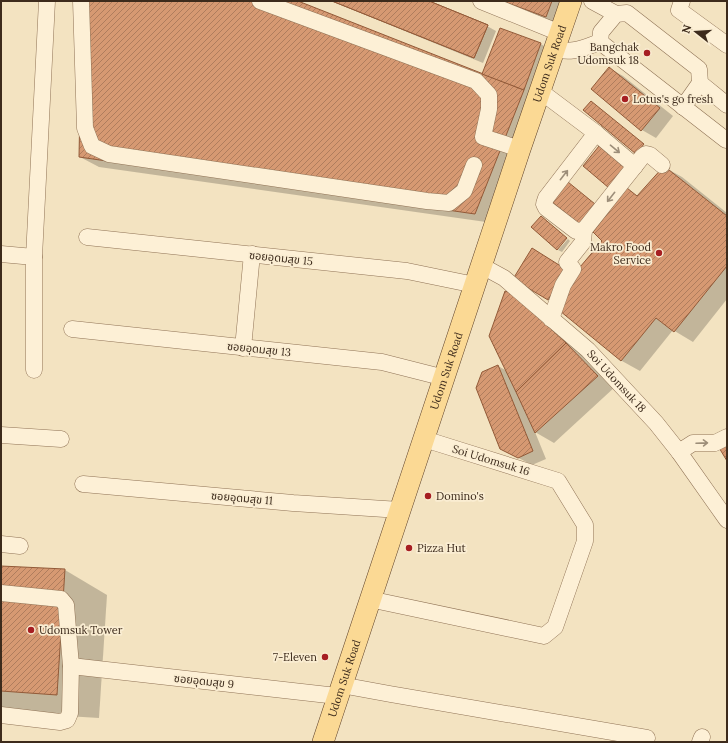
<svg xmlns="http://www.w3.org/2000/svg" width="728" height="743" font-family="Lora,'Noto Sans Thai',serif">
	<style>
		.shadow { fill: #0003 }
		.building { fill: url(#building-hatch); stroke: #925a38 }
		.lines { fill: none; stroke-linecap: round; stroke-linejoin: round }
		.minor-casing { stroke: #907356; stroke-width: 17 }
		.major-casing { stroke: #5d412b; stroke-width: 22 }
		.minor { stroke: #fdf0d6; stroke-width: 16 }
		.major { stroke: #fbd994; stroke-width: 21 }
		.oneway { stroke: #9d8e79 }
		.poi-dot { fill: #a61e22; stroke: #faedd2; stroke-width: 1.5 }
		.labels { text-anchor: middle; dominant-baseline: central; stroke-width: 3.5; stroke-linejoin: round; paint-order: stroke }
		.poi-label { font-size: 11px; fill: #3d2b1c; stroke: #faedd2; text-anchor: start }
		.street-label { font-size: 11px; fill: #3d2b1c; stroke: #faedd2 }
	</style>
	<defs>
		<pattern id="building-hatch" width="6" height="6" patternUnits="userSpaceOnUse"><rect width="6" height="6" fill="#d69972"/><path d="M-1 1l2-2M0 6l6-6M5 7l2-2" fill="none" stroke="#af7d5d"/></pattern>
	</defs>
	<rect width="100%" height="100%" fill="#f3e3c1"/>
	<!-- shadow -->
	<g class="shadow">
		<polygon points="295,1 483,75 541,44 554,52 493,223 99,167 80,157"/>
		<polygon points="331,1 426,1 487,26 496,31 483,63"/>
		<polygon points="504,1 574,1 565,27 521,11"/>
		<polygon points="609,68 623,76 673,116 656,138 642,130 592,89"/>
		<polygon points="664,167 682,177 727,213 727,299 693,342 673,330 640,371 622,361 562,311 563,308 514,278 575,275 604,240 628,190 638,196"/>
		<polygon points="568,239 570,241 562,252 558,250"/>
		<polygon points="533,306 616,386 554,443 535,432 546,459 532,465 501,449 498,366 507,371"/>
		<polygon points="1,567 65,570 107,595 99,718 1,712"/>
	</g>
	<!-- building -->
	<g class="building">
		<polygon points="82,1 298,1 524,90 475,214 79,157"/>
		<polygon points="332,1 429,1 488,25 474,58"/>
		<polygon points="332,1 429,1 488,25 474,58"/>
		<polygon points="502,1 552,1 546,17"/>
		<polygon points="500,28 541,43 524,90 482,74"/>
		<polygon points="609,67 660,108 641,131 591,89"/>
		<polygon points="591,101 644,144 636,154 583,110"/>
		<polygon points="599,146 626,167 609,188 583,166"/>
		<polygon points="664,166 727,216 727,266 674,332 656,318 621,361 560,311 569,280 602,241 593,232 627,188 637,196"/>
		<polygon points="568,182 595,204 579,224 552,202"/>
		<polygon points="541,216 567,238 557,250 531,227"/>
		<polygon points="532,248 567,270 548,300 513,279"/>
		<polygon points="505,291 514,294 566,343 516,392 489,336"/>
		<polygon points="566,343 598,376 535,433 516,392"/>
		<polygon points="498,365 533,451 518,458 500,449 476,388 482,372"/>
		<polygon points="727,440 727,461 718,446"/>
		<polygon points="1,566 65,569 57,695 1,691"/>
	</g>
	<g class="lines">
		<defs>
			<g id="minor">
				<polyline points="81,1 85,128 92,146 109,154 427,201 449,203 464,191 474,165"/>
				<polyline points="260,1 476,81 489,95 489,109 483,137 520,149"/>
				<polyline points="481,1 560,33"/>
				<polyline points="592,1 616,14"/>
				<polyline points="682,1 679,10 727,45"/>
				<polyline points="600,42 601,32 616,14 627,13 699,69 700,83 727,105"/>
				<path d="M555,48C570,55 585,47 600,42L726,140"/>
				<polyline points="540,91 596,133 635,166"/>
				<polyline points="683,107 700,83"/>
				<polyline points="596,133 546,198 544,204 546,208 576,231 584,230 642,157 646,154 650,155 662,165"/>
				<polyline points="87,237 407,271 475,285"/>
				<polyline points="1,254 34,257"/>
				<path id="s1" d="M482,266L504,278L588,350L656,423L679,452L727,520"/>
				<polyline points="551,319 563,285 573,269 567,262 583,242 584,230"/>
				<polyline points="72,329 382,362 445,378"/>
				<polyline points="243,348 252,254"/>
				<polyline points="34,370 34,257 47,1"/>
				<polyline points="1,435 61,439"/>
				<polyline points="679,452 693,443 715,443 727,437"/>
				<polyline points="83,484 293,503 400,510"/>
				<polyline points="1,544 20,546"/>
				<polyline points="1,593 61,599 66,605 71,666 70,713 67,720 60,722 1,715"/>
				<polyline points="369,599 544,636 555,627 585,541 585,525 558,481 424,439"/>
				<polyline points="71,666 337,696"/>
				<polyline points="341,685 390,694 647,738"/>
				<polyline points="700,742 702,737"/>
			</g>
			<g id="major">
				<path id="s2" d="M323,742L520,149L571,1"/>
			</g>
		</defs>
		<!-- minor casing -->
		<use href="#minor" class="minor-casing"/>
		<!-- major casing -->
		<use href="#major" class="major-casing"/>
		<!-- minor -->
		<use href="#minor" class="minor"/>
		<!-- major -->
		<use href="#major" class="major"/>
	</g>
	<!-- one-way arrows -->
	<defs><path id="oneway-shaft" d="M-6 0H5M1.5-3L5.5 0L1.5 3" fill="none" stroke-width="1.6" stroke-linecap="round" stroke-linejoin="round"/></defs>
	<g class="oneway">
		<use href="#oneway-shaft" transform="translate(615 149) rotate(40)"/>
		<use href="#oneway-shaft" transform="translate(564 175) rotate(-52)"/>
		<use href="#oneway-shaft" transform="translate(611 197) rotate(128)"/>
		<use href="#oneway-shaft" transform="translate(702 443) rotate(-2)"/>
	</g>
	<!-- markers -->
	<g class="poi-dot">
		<circle cx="647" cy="53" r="4"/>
		<circle cx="625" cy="99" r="4"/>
		<circle cx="659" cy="253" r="4"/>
		<circle cx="428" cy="496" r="4"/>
		<circle cx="409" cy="548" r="4"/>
		<circle cx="31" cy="630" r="4"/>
		<circle cx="325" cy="657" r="4"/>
	</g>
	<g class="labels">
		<!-- poi labels -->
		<g class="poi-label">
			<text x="639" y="47" text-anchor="end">Bangchak<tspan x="639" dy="13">Udomsuk 18</tspan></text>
			<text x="633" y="99">Lotus's go fresh</text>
			<text x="651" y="247" text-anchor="end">Makro Food<tspan x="651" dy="13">Service</tspan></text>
			<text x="436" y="496">Domino's</text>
			<text x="417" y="548">Pizza Hut</text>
			<text x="39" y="630">Udomsuk Tower</text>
			<text x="317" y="657" text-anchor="end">7-Eleven</text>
		</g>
		<!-- street labels -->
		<g class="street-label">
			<text stroke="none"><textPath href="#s2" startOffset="715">Udom Suk Road</textPath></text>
			<text transform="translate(281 258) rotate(6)">ซอยอุดมสุข 15</text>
			<text transform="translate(259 349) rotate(6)">ซอยอุดมสุข 13</text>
			<text stroke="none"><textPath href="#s2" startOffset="391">Udom Suk Road</textPath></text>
			<text stroke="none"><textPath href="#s1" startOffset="178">Soi Udomsuk 18</textPath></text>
			<text transform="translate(491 460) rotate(17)">Soi Udomsuk 16</text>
			<text transform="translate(242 498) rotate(5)">ซอยอุดมสุข 11</text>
			<text stroke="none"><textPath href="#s2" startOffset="67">Udom Suk Road</textPath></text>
			<text transform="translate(204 681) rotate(6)">ซอยอุดมสุข 9</text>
		</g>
	</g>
	<!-- border -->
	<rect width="728" height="743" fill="none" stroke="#3d2b1c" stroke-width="4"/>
	<!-- north arrow -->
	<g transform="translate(696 32) rotate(287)" stroke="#faedd2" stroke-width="3" paint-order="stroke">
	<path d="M0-3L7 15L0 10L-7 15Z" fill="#3d2b1c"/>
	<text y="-6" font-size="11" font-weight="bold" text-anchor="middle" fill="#3d2b1c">N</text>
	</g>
</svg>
